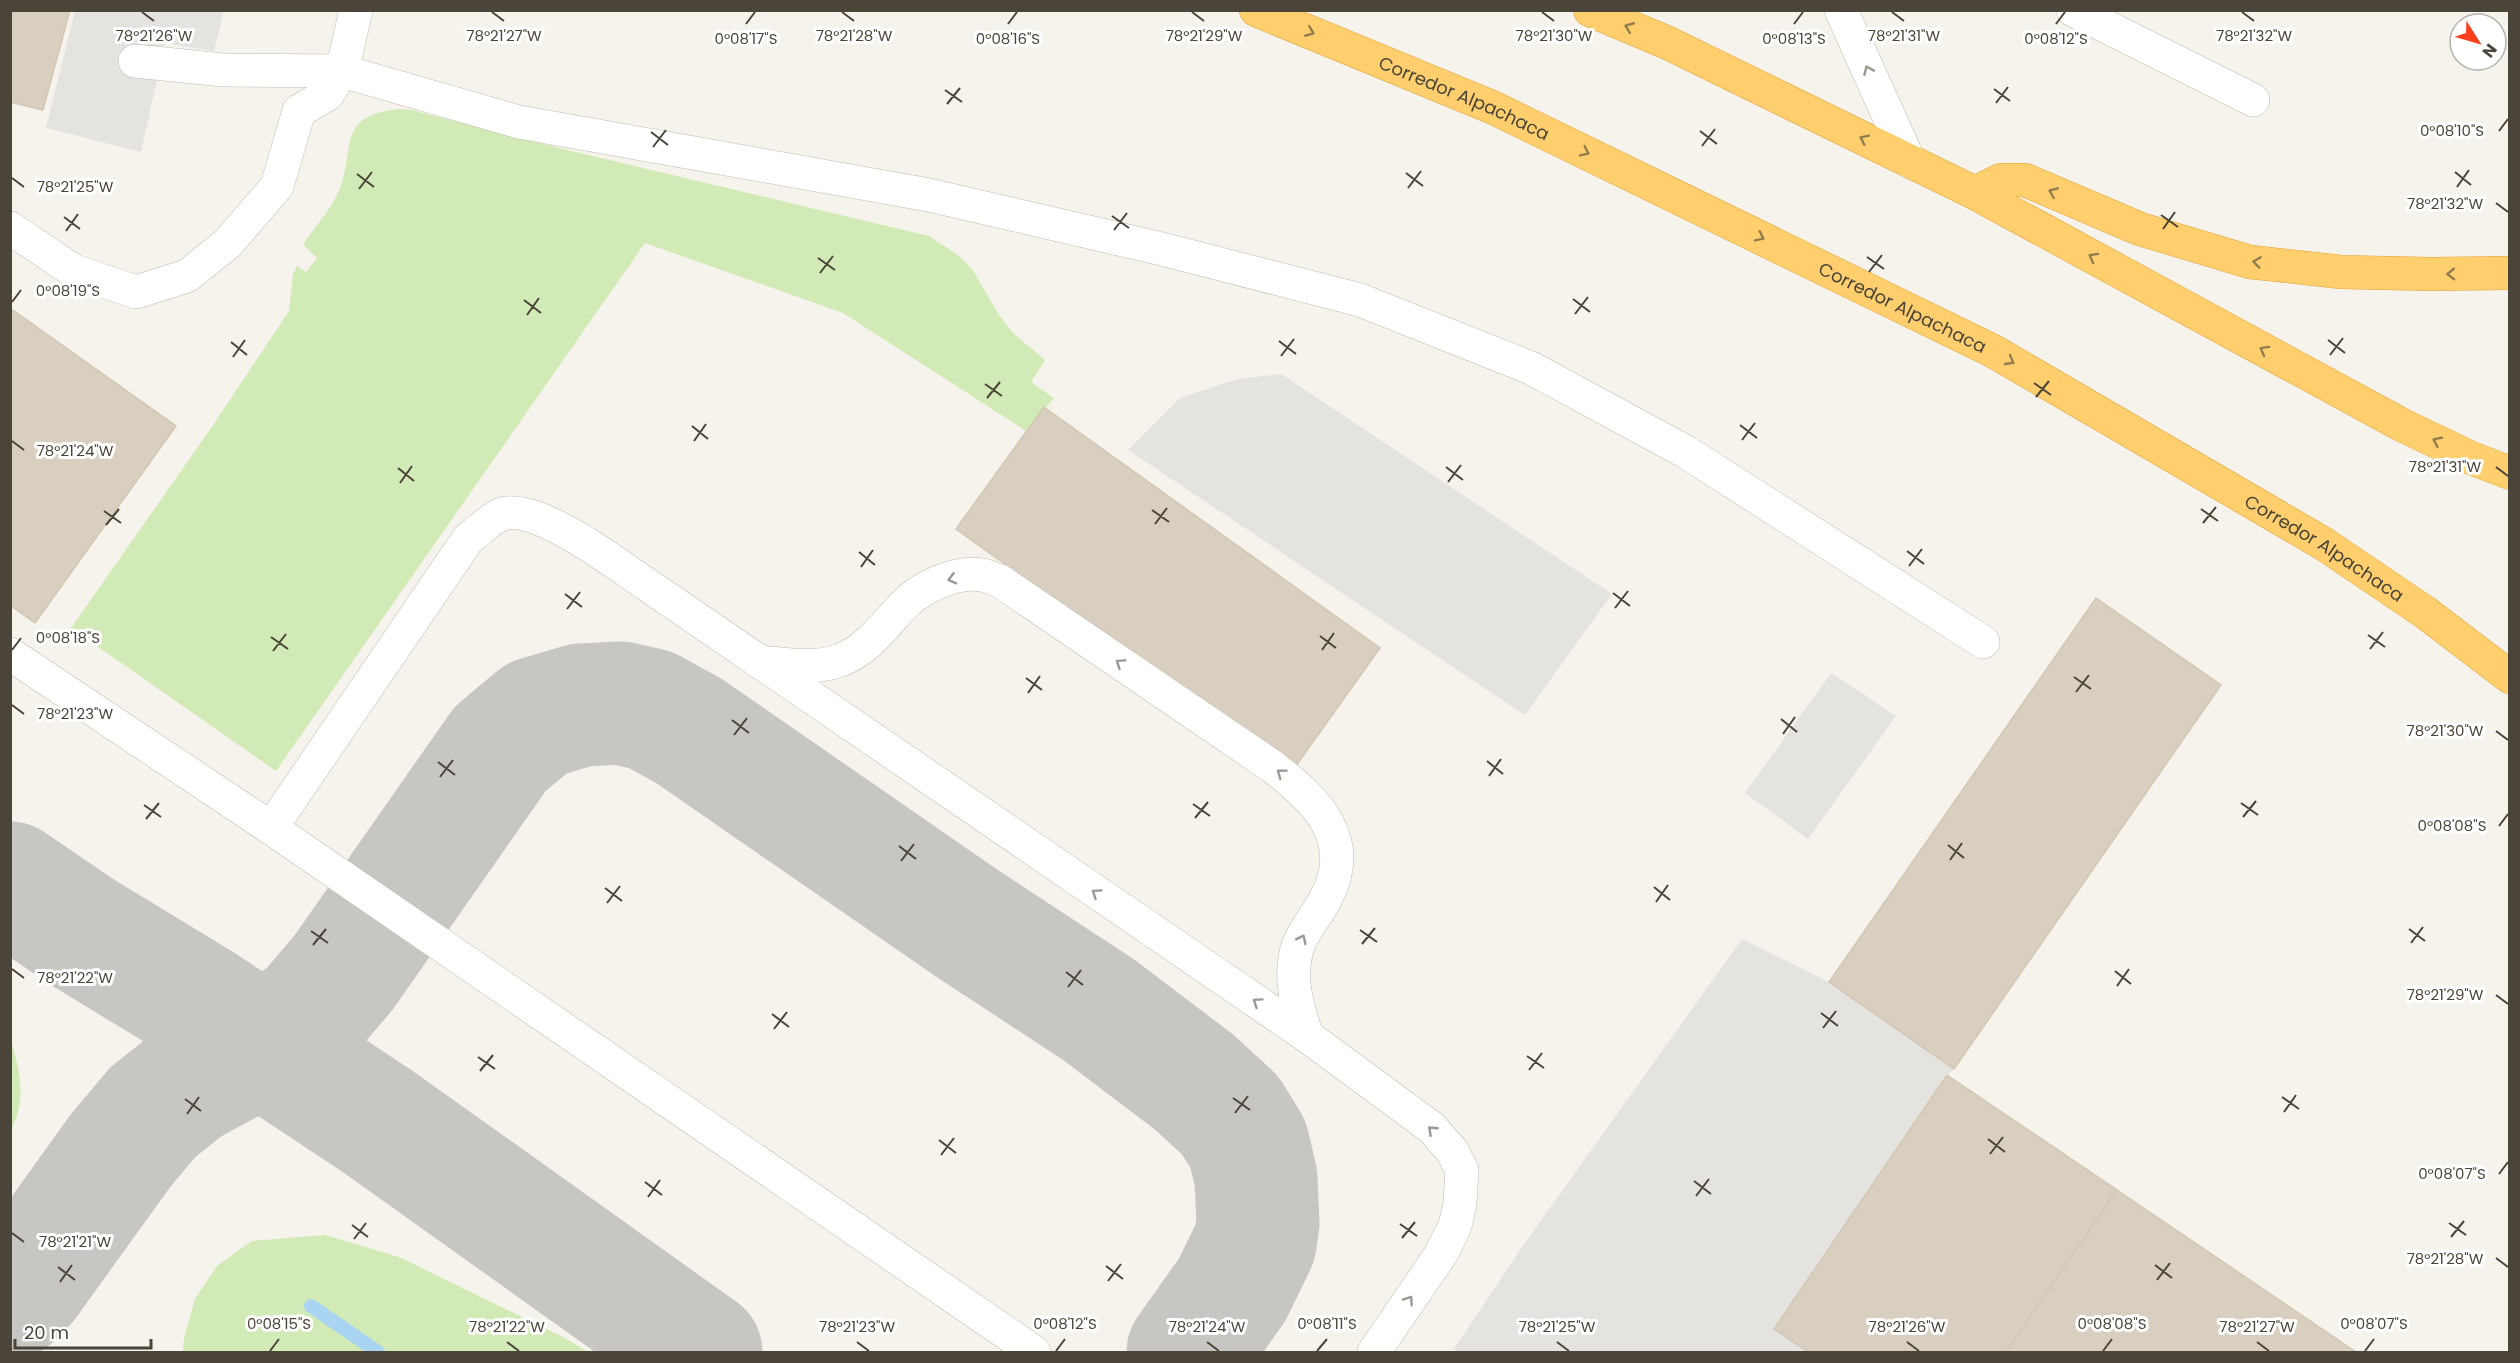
<svg xmlns="http://www.w3.org/2000/svg" width="2520" height="1363" font-family="Poppins,sans-serif">
	<style>
		.green { fill: #d2eab5 }
		.parking { fill: #e5e3e0 }
		.lines { fill: none; stroke-linecap: round; stroke-linejoin: round }
		.stream { stroke: #a9d4f2; stroke-width: 14 }
		.taxiway { stroke: #c8c6c3; stroke-width: 123 }
		.building { fill: #d8cfc1; stroke: #d3c7b4; stroke-width: 1.5 }
		.minor-casing { stroke: #c2bbae; stroke-width: 34 }
		.highway-casing { stroke: #e0a43c; stroke-width: 34 }
		.minor { stroke: #fff; stroke-width: 33 }
		.highway { stroke: #ffcf6e; stroke-width: 33 }
		.oneway { stroke: #937c4e }
		.oneway2 { stroke: #9c9892 }
		.ticks { fill: none; stroke: #4b4439; stroke-width: 2 }
		.labels { text-anchor: middle; dominant-baseline: central; stroke-width: 6; stroke-linejoin: round; paint-order: stroke }
		.street-label { font-size: 18px; fill: #4b4439; stroke: #fff }
		.ticks-label { font-size: 15px; text-anchor: middle; fill: #4b4439; stroke: #fff; stroke-width: 6; stroke-linejoin: round; paint-order: stroke }
	</style>
	<rect width="100%" height="100%" fill="#f6f3ec"/>
	<!-- green -->
	<g class="green">
		<path d="M400,109L411,110L563,149L929,236L958,255L972,269L999,315L1013,333L1045,360L1031,382L1054,398L1026,431L843,313L645,243L276,771L71,628L209,431L289,311L293,274L297,266L306,272L317,258L303,244C314,228 328,213 337,195C358,153 332,115 400,109Z"/>
		<path d="M10,1036C19,1070 28,1097 11,1130Z"/>
		<polygon points="325,1235 399,1257 563,1337 588,1352 183,1352 184,1338 195,1299 217,1266 252,1241"/>
	</g>
	<!-- parking -->
	<g class="parking">
		<polygon points="75,11 224,11 214,51 165,43 141,152 46,128"/>
		<polygon points="1281,374 1612,594 1525,715 1128,450 1180,398 1237,379"/>
		<polygon points="1831,673 1896,716 1808,839 1745,793"/>
		<polygon points="1742,939 1829,982 1954,1069 1947,1075 1774,1329 1808,1352 1459,1352 1454,1349 1522,1247"/>
	</g>
	<g class="lines">
		<!-- stream -->
		<polyline class="stream" points="311,1306 378,1352"/>
		<!-- taxiway -->
		<g class="taxiway">
			<polyline points="10,883 82,932 202,1005 377,1121 701,1352"/>
			<polyline points="10,1298 26,1282 121,1150 153,1112 187,1085 231,1061 266,1047 310,1012 344,972 500,749 537,718 581,705 621,703 651,710 689,731 968,924 1099,1010 1194,1082 1230,1115 1248,1144 1256,1178 1258,1223 1255,1243 1232,1290 1188,1352"/>
		</g>
	</g>
	<!-- building -->
	<g class="building">
		<polygon points="10,10 70,10 43,110 10,102"/>
		<polygon points="10,308 176,426 35,623 10,605"/>
		<polygon points="1044,407 1380,648 1293,770 956,529"/>
		<polygon points="2096,598 2221,685 1954,1069 1829,982"/>
		<polygon points="1947,1075 2117,1190 2006,1352 1808,1352 1774,1329"/>
		<polygon points="2117,1190 2356,1352 2006,1352"/>
	</g>
	<g class="lines">
		<defs>
			<g id="minor">
				<polyline points="1841,10 1909,161"/>
				<polyline points="2073,10 2253,100"/>
				<polyline points="135,61 223,70 342,71 519,122 929,195 1162,249 1360,300 1531,368 1686,452 1983,642"/>
				<polyline points="10,228 74,271 136,292 187,276 228,243 277,186 299,111 328,94 342,71 356,10"/>
				<polyline points="10,654 271,828 1034,1352"/>
				<path d="M759,662C786,664 815,670 841,660C867,649 882,629 900,609C917,589 955,570 982,575C988,576 994,579 1000,581L1273,767C1316,800 1357,839 1326,898C1318,914 1304,929 1298,946C1288,977 1297,1006 1307,1036"/>
				<path d="M271,828L468,539C478,532 491,518 502,514C538,503 619,566 649,586L1307,1036L1432,1128L1452,1151L1462,1170L1460,1203L1455,1226L1441,1254L1374,1352"/>
			</g>
			<g id="highway">
				<path id="s1" d="M1256,10L1494,108L1993,351L2324,544L2426,613L2510,677"/>
				<polyline points="1590,10 1668,43 1975,193 2402,425 2471,458 2510,473"/>
				<polyline points="1975,193 2001,180 2025,180 2140,229 2250,262 2341,272 2430,274 2510,273"/>
			</g>
		</defs>
		<!-- minor casing -->
		<use href="#minor" class="minor-casing"/>
		<!-- highway casing -->
		<use href="#highway" class="highway-casing"/>
		<!-- minor -->
		<use href="#minor" class="minor"/>
		<!-- highway -->
		<use href="#highway" class="highway"/>
	</g>
	<!-- one-way arrows -->
	<defs><path id="oneway-chevron" d="M-2-3.5L2.5 0L-2 3.5" fill="none" stroke-width="1.6" stroke-linecap="round" stroke-linejoin="round" transform="scale(1.5)"/></defs>
	<g class="oneway">
		<use href="#oneway-chevron" transform="translate(1629 27) rotate(-158)"/>
		<use href="#oneway-chevron" transform="translate(1310 32) rotate(22)"/>
		<use href="#oneway-chevron" transform="translate(1864 139) rotate(-154)"/>
		<use href="#oneway-chevron" transform="translate(1585 152) rotate(26)"/>
		<use href="#oneway-chevron" transform="translate(2053 192) rotate(-157)"/>
		<use href="#oneway-chevron" transform="translate(1760 237) rotate(26)"/>
		<use href="#oneway-chevron" transform="translate(2093 257) rotate(-151)"/>
		<use href="#oneway-chevron" transform="translate(2257 262) rotate(-172)"/>
		<use href="#oneway-chevron" transform="translate(2451 274) rotate(179)"/>
		<use href="#oneway-chevron" transform="translate(2264 350) rotate(-151)"/>
		<use href="#oneway-chevron" transform="translate(2010 361) rotate(30)"/>
		<use href="#oneway-chevron" transform="translate(2437 441) rotate(-154)"/>
	</g>
	<g class="oneway2">
		<use href="#oneway-chevron" transform="translate(1868 70) rotate(-114)"/>
		<use href="#oneway-chevron" transform="translate(952 579) rotate(166)"/>
		<use href="#oneway-chevron" transform="translate(1120 663) rotate(-146)"/>
		<use href="#oneway-chevron" transform="translate(1281 773) rotate(-143)"/>
		<use href="#oneway-chevron" transform="translate(1096 893) rotate(-146)"/>
		<use href="#oneway-chevron" transform="translate(1302 939) rotate(-63)"/>
		<use href="#oneway-chevron" transform="translate(1257 1002) rotate(-146)"/>
		<use href="#oneway-chevron" transform="translate(1432 1130) rotate(-137)"/>
		<use href="#oneway-chevron" transform="translate(1409 1300) rotate(-56)"/>
	</g>
	<!-- ticks -->
	<path class="ticks" d="M142,12L154,21M492,12L504,21M842,12L854,21M1192,12L1204,21M1542,12L1554,21M1892,12L1904,21M2242,12L2254,21M746,24L755,12M1008,24L1017,12M1794,24L1803,12M2056,24L2065,12M1994,89L2010,101M945,90L962,102M1996,103L2008,87M947,104L960,88M1700,131L1717,144M2499,131L2508,119M651,132L668,145M1702,146L1715,129M653,147L666,130M2455,172L2471,185M1406,173L1423,186M357,174L374,187M12,178L24,187M2457,187L2469,170M1408,188L1421,171M359,189L372,172M2496,203L2508,212M2161,215L2178,227M1112,216L1129,228M64,217L80,229M2163,229L2175,212M1114,230L1127,213M66,231L78,214M1867,257L1884,269M818,258L835,270M1869,272L1882,255M820,273L833,256M1573,299L1590,312M524,300L541,313M12,302L21,290M1575,314L1588,297M527,315L539,298M2328,340L2345,353M1279,341L1296,354M231,342L247,355M2330,355L2343,338M1281,356L1294,339M233,357L245,340M2034,383L2051,395M985,384L1002,396M2036,397L2049,381M987,398L1000,382M1740,425L1757,438M692,426L708,439M1742,440L1755,423M12,441L24,450M694,441L706,424M1446,467L1463,480M2496,467L2508,476M398,468L414,481M1448,482L1461,465M400,483L412,466M2201,509L2218,521M1152,510L1169,522M104,511L121,523M2203,523L2216,507M1155,524L1167,508M106,525L119,509M1907,551L1924,564M859,552L875,565M1909,566L1922,549M861,567L873,550M1613,593L1630,606M565,594L582,607M1615,608L1628,591M567,609L580,592M2368,635L2385,647M1320,636L1336,648M271,637L288,649M2370,649L2383,632M12,650L21,638M1322,650L1334,633M273,651L286,634M2074,677L2091,689M1026,678L1042,690M2076,692L2089,675M1028,693L1040,676M12,705L24,714M1781,719L1797,732M732,720L749,733M2496,731L2508,740M1783,734L1795,717M734,735L747,718M1487,761L1503,774M438,762L455,775M1489,776L1501,759M440,777L453,760M2241,803L2258,815M1193,804L1210,816M144,805L161,817M2243,817L2256,801M1195,818L1208,802M146,819L159,803M2499,826L2508,814M1948,845L1964,858M899,846L916,859M1950,860L1962,843M901,861L914,844M1654,887L1670,900M605,888L622,901M1656,902L1668,885M607,903L620,886M2409,929L2425,941M1360,930L1377,942M311,931L328,943M2411,943L2423,927M1362,944L1375,928M313,945L326,929M12,969L24,978M2115,971L2131,984M1066,972L1083,985M2117,986L2129,969M1068,987L1081,970M2496,995L2508,1004M1821,1013L1838,1026M772,1014L789,1027M1823,1028L1836,1011M774,1029L787,1012M1527,1056L1544,1068M478,1057L495,1069M1529,1070L1542,1053M480,1071L493,1055M2282,1097L2299,1109M1233,1098L1250,1110M185,1099L201,1111M2284,1112L2296,1095M1235,1113L1248,1096M187,1114L199,1097M1988,1139L2005,1152M939,1140L956,1153M1990,1154L2003,1137M941,1155L954,1138M2499,1174L2508,1162M1694,1181L1711,1194M645,1182L662,1195M1696,1196L1709,1179M648,1197L660,1180M2449,1223L2466,1235M1400,1224L1417,1236M352,1225L368,1237M12,1233L24,1242M2451,1237L2464,1221M1402,1238L1415,1222M354,1239L366,1223M2496,1258L2508,1267M2155,1265L2172,1278M1106,1266L1123,1279M58,1267L75,1280M2157,1280L2170,1263M1108,1281L1121,1264M60,1282L72,1265M507,1342L519,1351M857,1342L869,1351M1207,1342L1219,1351M1557,1342L1569,1351M1907,1342L1919,1351M2257,1342L2269,1351M270,1351L279,1339M1056,1351L1065,1339M1317,1351L1327,1339M2103,1351L2112,1339M2365,1351L2374,1339"/>
	<g class="labels">
		<!-- street labels -->
		<g class="street-label">
			<text stroke="none"><textPath href="#s1" startOffset="226">Corredor Alpachaca</textPath></text>
			<text stroke="none"><textPath href="#s1" startOffset="712">Corredor Alpachaca</textPath></text>
			<text stroke="none"><textPath href="#s1" startOffset="1198">Corredor Alpachaca</textPath></text>
		</g>
	</g>
	<g class="ticks-label">
		<text x="154" y="41">78°21'26"W</text>
		<text x="504" y="41">78°21'27"W</text>
		<text x="854" y="41">78°21'28"W</text>
		<text x="1204" y="41">78°21'29"W</text>
		<text x="1554" y="41">78°21'30"W</text>
		<text x="1904" y="41">78°21'31"W</text>
		<text x="2254" y="41">78°21'32"W</text>
		<text x="746" y="44">0°08'17"S</text>
		<text x="1008" y="44">0°08'16"S</text>
		<text x="1794" y="44">0°08'13"S</text>
		<text x="2056" y="44">0°08'12"S</text>
		<text x="2452" y="136">0°08'10"S</text>
		<text x="75" y="192">78°21'25"W</text>
		<text x="2445" y="209">78°21'32"W</text>
		<text x="68" y="296">0°08'19"S</text>
		<text x="75" y="456">78°21'24"W</text>
		<text x="2445" y="472">78°21'31"W</text>
		<text x="68" y="643">0°08'18"S</text>
		<text x="75" y="719">78°21'23"W</text>
		<text x="2445" y="736">78°21'30"W</text>
		<text x="2452" y="831">0°08'08"S</text>
		<text x="75" y="983">78°21'22"W</text>
		<text x="2445" y="1000">78°21'29"W</text>
		<text x="2452" y="1179">0°08'07"S</text>
		<text x="75" y="1247">78°21'21"W</text>
		<text x="2445" y="1264">78°21'28"W</text>
		<text x="279" y="1329">0°08'15"S</text>
		<text x="1065" y="1329">0°08'12"S</text>
		<text x="1327" y="1329">0°08'11"S</text>
		<text x="2112" y="1329">0°08'08"S</text>
		<text x="2374" y="1329">0°08'07"S</text>
		<text x="507" y="1332">78°21'22"W</text>
		<text x="857" y="1332">78°21'23"W</text>
		<text x="1207" y="1332">78°21'24"W</text>
		<text x="1557" y="1332">78°21'25"W</text>
		<text x="1907" y="1332">78°21'26"W</text>
		<text x="2257" y="1332">78°21'27"W</text>
	</g>
	<!-- border -->
	<rect width="2520" height="1363" fill="none" stroke="#4b4439" stroke-width="24"/>
	<!-- north arrow -->
	<g transform="translate(2478 42) rotate(127)"><circle r="28" fill="#ffffff" stroke="#b7b4b0" stroke-width="1.5"/>
	<path d="M0-4.5L10 22L0 15L-10 22Z" fill="#fc3f1d"/>
	<text y="-9" font-size="16" font-weight="bold" text-anchor="middle" fill="#4b4439">N</text>
	</g>
	<!-- scale -->
	<path d="M15 1339v9h136v-9" fill="none" stroke="#4b4439" stroke-width="3"/>
	<text x="24" y="1339" font-size="18" fill="#4b4439" stroke="#ffffff" stroke-width="4.5" paint-order="stroke">20 m</text>
</svg>
